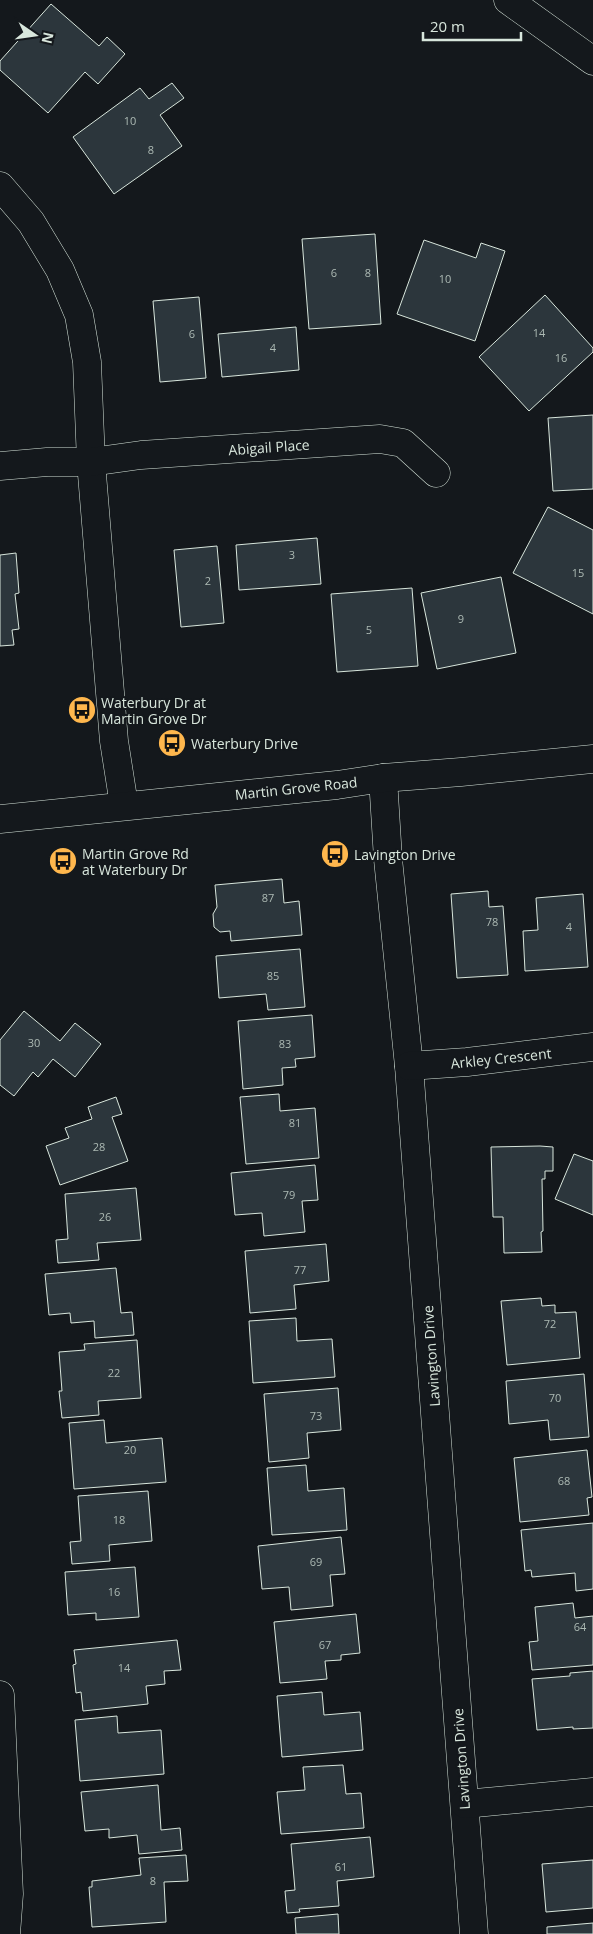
<svg xmlns="http://www.w3.org/2000/svg" width="593" height="1934" font-family="'Open Sans',sans-serif">
	<style>
		.building { fill: #2c363c; stroke: #d8e6dc }
		.lines { fill: none; stroke-linecap: round; stroke-linejoin: round }
		.street-casing { stroke: #d8e6dc; stroke-width: 29 }
		.secondary-casing { stroke: #d8e6dc; stroke-width: 29 }
		.highway-casing { stroke: #d8e6dc; stroke-width: 29 }
		.street { stroke: #14181c; stroke-width: 28 }
		.secondary { stroke: #14181c; stroke-width: 28 }
		.highway { stroke: #14181c; stroke-width: 28 }
		.labels { text-anchor: middle; dominant-baseline: central; stroke-width: 4; stroke-linejoin: round; paint-order: stroke }
		.number-label { font-size: 11px; fill: #adbab4 }
		.street-label { font-size: 14px; fill: #d8e6dc; stroke: #14181c }
		.poi-label { font-size: 14px; fill: #d8e6dc; stroke: #14181c; text-anchor: start }
	</style>
	<rect width="100%" height="100%" fill="#14181c"/>
	<!-- building -->
	<g class="building">
		<polygon points="51,4 99,46 107,37 125,54 98,84 85,72 48,113 0,70 0,61"/>
		<polygon points="172,83 184,98 160,115 182,146 114,194 73,137 140,88 149,99"/>
		<polygon points="375,234 381,324 309,329 302,239"/>
		<polygon points="424,240 476,258 481,243 505,251 475,341 397,314"/>
		<polygon points="545,295 593,348 593,352 529,411 479,357"/>
		<polygon points="199,297 206,378 160,382 153,301"/>
		<polygon points="296,327 299,370 222,377 218,334"/>
		<polygon points="593,415 593,489 553,491 548,418"/>
		<polygon points="548,507 593,530 593,614 513,573"/>
		<polygon points="317,538 321,584 239,590 236,545"/>
		<polygon points="217,546 224,623 181,627 174,550"/>
		<polygon points="16,553 19,593 15,594 19,629 12,630 14,645 0,646 0,555"/>
		<polygon points="501,577 516,653 437,669 421,593"/>
		<polygon points="412,588 418,666 337,672 331,594"/>
		<polygon points="282,879 284,903 299,901 302,935 231,941 230,931 220,932 214,927 213,914 217,907 215,885"/>
		<polygon points="488,891 489,907 503,906 508,975 457,978 451,894"/>
		<polygon points="583,894 588,967 525,971 523,931 538,930 536,898"/>
		<polygon points="300,949 305,1007 268,1010 266,994 219,998 216,956"/>
		<polygon points="24,1011 60,1041 75,1023 101,1044 75,1077 53,1059 38,1077 33,1072 14,1096 0,1085 0,1040"/>
		<polygon points="312,1015 315,1057 295,1059 296,1067 282,1068 283,1085 243,1089 238,1021"/>
		<polygon points="279,1094 280,1111 315,1108 319,1158 246,1164 240,1097"/>
		<polygon points="116,1097 122,1114 112,1117 128,1161 60,1185 46,1146 69,1138 65,1128 92,1119 88,1107"/>
		<polygon points="540,1146 553,1147 553,1171 545,1171 545,1179 542,1179 543,1231 541,1232 542,1252 504,1253 503,1217 493,1217 491,1147"/>
		<polygon points="574,1154 593,1161 593,1215 555,1199"/>
		<polygon points="315,1165 318,1200 302,1201 305,1232 264,1236 262,1213 235,1215 231,1173"/>
		<polygon points="136,1188 141,1240 97,1243 99,1260 58,1263 56,1240 68,1239 65,1194"/>
		<polygon points="326,1244 329,1281 294,1285 296,1309 250,1313 245,1251"/>
		<polygon points="116,1268 121,1313 132,1312 134,1335 95,1338 94,1321 71,1323 70,1313 49,1315 45,1274"/>
		<polygon points="541,1298 542,1306 555,1305 555,1313 576,1312 580,1358 507,1365 501,1301"/>
		<polygon points="296,1318 297,1341 332,1339 335,1377 253,1383 249,1321"/>
		<polygon points="137,1340 141,1398 98,1401 99,1415 62,1418 59,1391 62,1391 59,1352 85,1350 84,1344"/>
		<polygon points="584,1374 589,1437 550,1440 548,1420 509,1424 506,1381"/>
		<polygon points="338,1388 341,1430 307,1433 309,1458 269,1462 264,1394"/>
		<polygon points="104,1420 106,1443 162,1438 166,1482 74,1489 69,1423"/>
		<polygon points="587,1450 592,1497 587,1498 589,1515 520,1522 514,1458"/>
		<polygon points="306,1465 308,1491 344,1488 347,1530 272,1535 267,1468"/>
		<polygon points="148,1491 152,1541 109,1545 110,1561 72,1564 70,1542 81,1541 78,1496"/>
		<polygon points="593,1523 593,1589 576,1591 575,1573 532,1577 531,1570 525,1571 521,1530"/>
		<polygon points="341,1537 345,1574 330,1575 333,1606 291,1610 289,1587 262,1589 258,1546"/>
		<polygon points="135,1567 139,1617 96,1620 96,1613 68,1615 65,1572"/>
		<polygon points="573,1603 575,1618 593,1616 593,1665 532,1670 529,1642 538,1641 535,1607"/>
		<polygon points="356,1614 360,1653 341,1655 341,1660 325,1661 327,1679 280,1683 274,1622"/>
		<polygon points="177,1640 181,1670 164,1671 165,1684 146,1686 148,1704 83,1711 81,1692 76,1693 73,1665 76,1664 74,1650"/>
		<polygon points="593,1671 593,1728 573,1729 573,1727 537,1730 532,1679 570,1676 570,1673"/>
		<polygon points="322,1692 324,1715 360,1712 363,1750 282,1757 277,1696"/>
		<polygon points="117,1716 118,1733 161,1730 164,1774 80,1781 75,1720"/>
		<polygon points="343,1765 346,1794 361,1793 364,1828 281,1834 277,1792 305,1790 303,1767"/>
		<polygon points="158,1785 161,1830 180,1828 182,1850 139,1854 137,1835 109,1838 109,1829 85,1831 81,1792"/>
		<polygon points="370,1837 374,1877 337,1881 339,1906 299,1909 300,1912 287,1913 285,1891 295,1890 291,1844"/>
		<polygon points="186,1855 188,1881 164,1882 166,1922 92,1927 89,1887 92,1887 92,1881 141,1875 139,1858"/>
		<polygon points="593,1860 593,1908 546,1912 542,1864"/>
		<polygon points="338,1914 339,1934 296,1934 295,1918"/>
		<polygon points="593,1923 593,1934 547,1934 547,1927"/>
	</g>
	<g class="lines">
		<defs>
			<g id="street">
				<polyline points="0,186 31,222 60,270 79,315 87,362 91,462 114,741 124,805"/>
				<polyline points="0,466 47,462 91,462 141,455 380,439 403,443 436,473"/>
				<polyline points="383,778 388,859 409,1066 474,1934"/>
				<polyline points="409,1066 467,1062 593,1047"/>
				<polyline points="0,1695 9,1894 6,1934"/>
				<polyline points="465,1804 593,1792"/>
			</g>
			<polyline id="secondary" points="0,819 337,785 383,778 461,772 593,759"/>
			<polyline id="highway" points="508,0 593,61"/>
		</defs>
		<!-- street casing -->
		<use href="#street" class="street-casing"/>
		<!-- secondary casing -->
		<use href="#secondary" class="secondary-casing"/>
		<!-- highway casing -->
		<use href="#highway" class="highway-casing"/>
		<!-- street -->
		<use href="#street" class="street"/>
		<!-- secondary -->
		<use href="#secondary" class="secondary"/>
		<!-- highway -->
		<use href="#highway" class="highway"/>
	</g>
	<!-- icons -->
	<defs>
		<symbol id="bus-disc" viewBox="-11 -11 22 22"><circle r="9.5" fill="#ffb74d" stroke="#14181c"/><path d="M-5-6H5V4H4V6H2V4H-2V6H-4V4H-5ZM-3.5-4V0h7V-4ZM-3.5 1.2v1.5H-2V1.2ZM2 1.2v1.5H3.5V1.2Z" fill="#111"/></symbol>
	</defs>
	<g fill-rule="evenodd">
		<use href="#bus-disc" x="66" y="694" width="32" height="32"/>
		<use href="#bus-disc" x="156" y="727" width="32" height="32"/>
		<use href="#bus-disc" x="319" y="838" width="32" height="32"/>
		<use href="#bus-disc" x="47" y="845" width="32" height="32"/>
	</g>
	<g class="labels">
		<!-- number labels -->
		<g class="number-label">
			<text x="130" y="120">10</text>
			<text x="151" y="149">8</text>
			<text x="334" y="272">6</text>
			<text x="368" y="272">8</text>
			<text x="445" y="278">10</text>
			<text x="539" y="332">14</text>
			<text x="192" y="333">6</text>
			<text x="273" y="347">4</text>
			<text x="561" y="357">16</text>
			<text x="292" y="554">3</text>
			<text x="578" y="572">15</text>
			<text x="208" y="580">2</text>
			<text x="461" y="618">9</text>
			<text x="369" y="629">5</text>
			<text x="268" y="897">87</text>
			<text x="492" y="921">78</text>
			<text x="569" y="926">4</text>
			<text x="273" y="975">85</text>
			<text x="34" y="1042">30</text>
			<text x="285" y="1043">83</text>
			<text x="295" y="1122">81</text>
			<text x="99" y="1146">28</text>
			<text x="289" y="1194">79</text>
			<text x="105" y="1216">26</text>
			<text x="300" y="1269">77</text>
			<text x="550" y="1323">72</text>
			<text x="114" y="1372">22</text>
			<text x="555" y="1397">70</text>
			<text x="316" y="1415">73</text>
			<text x="130" y="1449">20</text>
			<text x="564" y="1480">68</text>
			<text x="119" y="1519">18</text>
			<text x="316" y="1561">69</text>
			<text x="114" y="1591">16</text>
			<text x="580" y="1626">64</text>
			<text x="325" y="1644">67</text>
			<text x="124" y="1667">14</text>
			<text x="341" y="1866">61</text>
			<text x="153" y="1880">8</text>
		</g>
		<!-- street labels -->
		<g class="street-label">
			<text transform="translate(269 447) rotate(-4)">Abigail Place</text>
			<text transform="translate(296 788) rotate(-6)">Martin Grove Road</text>
			<text transform="translate(501 1058) rotate(-6)">Arkley Crescent</text>
			<text transform="translate(431 1356) rotate(-94)">Lavington Drive</text>
			<text transform="translate(461 1759) rotate(-94)">Lavington Drive</text>
		</g>
		<!-- poi labels -->
		<g class="poi-label">
			<text x="101" y="702">Waterbury Dr at<tspan x="101" dy="16">Martin Grove Dr</tspan></text>
			<text x="191" y="743">Waterbury Drive</text>
			<text x="82" y="853">Martin Grove Rd<tspan x="82" dy="16">at Waterbury Dr</tspan></text>
			<text x="354" y="854">Lavington Drive</text>
		</g>
	</g>
	<!-- north arrow -->
	<g transform="translate(35 35) rotate(103)" stroke="#14181c" stroke-width="4" paint-order="stroke">
	<path d="M0-4L9 19L0 12L-9 19Z" fill="#d8e6dc"/>
	<text y="-8" font-size="14" font-weight="bold" text-anchor="middle" fill="#d8e6dc">N</text>
	</g>
	<!-- scale -->
	<path d="M423 32v8h98v-8" fill="none" stroke="#d8e6dc" stroke-width="2.5"/>
	<text x="430" y="32" font-size="15" fill="#d8e6dc" stroke="#14181c" stroke-width="4" paint-order="stroke">20 m</text>
</svg>
